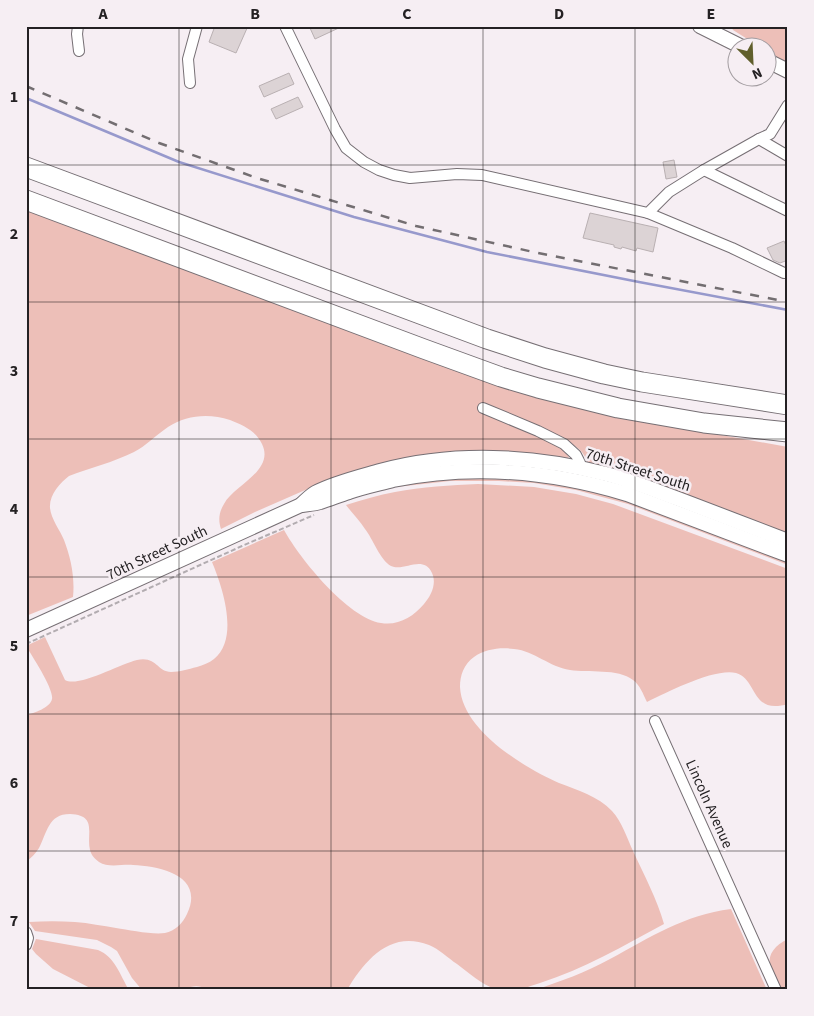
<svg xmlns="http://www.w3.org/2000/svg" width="814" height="1016" font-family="'Source Sans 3',sans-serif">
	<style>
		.green { fill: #edbfb8 }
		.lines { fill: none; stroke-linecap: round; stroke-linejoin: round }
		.stream { stroke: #9799cc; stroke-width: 2.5 }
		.building { fill: #dcd3d5; stroke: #b9b0b2 }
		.street-casing { stroke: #766f74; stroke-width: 12 }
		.secondary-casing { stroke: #766f74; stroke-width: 16 }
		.highway-casing { stroke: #766f74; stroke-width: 21 }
		.path { stroke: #b2acb0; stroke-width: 2; stroke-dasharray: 5 2.5; stroke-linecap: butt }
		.street { stroke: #fff; stroke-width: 10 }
		.secondary { stroke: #fff; stroke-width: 14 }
		.highway { stroke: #fff; stroke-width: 19 }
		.rail { stroke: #736e71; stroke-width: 2.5; stroke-dasharray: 9 9; stroke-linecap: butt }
		.grid { fill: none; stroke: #242123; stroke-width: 1; stroke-opacity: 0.55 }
		.labels { text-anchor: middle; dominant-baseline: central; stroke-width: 5; stroke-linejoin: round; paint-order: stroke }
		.street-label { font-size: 15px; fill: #242123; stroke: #f6eef3 }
		.neatline { fill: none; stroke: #242123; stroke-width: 2 }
		.grid-label { font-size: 16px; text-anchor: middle; font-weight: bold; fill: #242123 }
	</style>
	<rect width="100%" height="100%" fill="#f6eef3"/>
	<!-- green -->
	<g class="green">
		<polygon points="731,26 788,26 788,65 767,52 766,48 760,47 733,30"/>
		<path d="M26,210L480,379L548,400L594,412L788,447V535L588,464C582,440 552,437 532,432L564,449L569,457L568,458L556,457L319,484L255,512L221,529C218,520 219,512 224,504C234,485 275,471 262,444C256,431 243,425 230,420C209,413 186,415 168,427C156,435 146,446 134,452C114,462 90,468 69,476C60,483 49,495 50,508C51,519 60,530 64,540C71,558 75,578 73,597L26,616Z"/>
		<path d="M501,477L553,482L626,500L788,561V565L628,504L576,490L534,483L499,481H450L396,487C431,479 465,478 501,477Z"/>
		<path d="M478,484L534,487L576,494L613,504L788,569V704C750,715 758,679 736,673C714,668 668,692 647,702C643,694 640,685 633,680C618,668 588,673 570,670C549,667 535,651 514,649C501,647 485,649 474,657C464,664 460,675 460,687C462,730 523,767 559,783C577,790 598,796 612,811C622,822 627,838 633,851C644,875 657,899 664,924C623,946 584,969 540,983C532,985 523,990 514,990C508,990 501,991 495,989C481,984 469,973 457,964C448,958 439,949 429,945C390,930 365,960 347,990H209C193,982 191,989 178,990C166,990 154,990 142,990L132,978L117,951L111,947L97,940L35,931L29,922C45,921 60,921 75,922C89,923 103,926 116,928C129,930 153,935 165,933C175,931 183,923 187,914C205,876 161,866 133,865C122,864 108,868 99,862C95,859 91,855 90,850C86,834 98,815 70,814C48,814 47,833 39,848C36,853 31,858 26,862V798L28,788L26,774V715C34,713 50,708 52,699C54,689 32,656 26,646L45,637L65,680C78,688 120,664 137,660C157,656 157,672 171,672C180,672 188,669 197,667C203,665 209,663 214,659C240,638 222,586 212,562L284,530C300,559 348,618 381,623C398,626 413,617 424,604C431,596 437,584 432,573C423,554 404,572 391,566C380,560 373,539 365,529C360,521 352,513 346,505C362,500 379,495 395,492C422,487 451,485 478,484Z"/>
		<path d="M731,909L767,990H534C560,982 586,972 610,959C651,937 684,915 731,909Z"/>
		<path d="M36,939L98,950C115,957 120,975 129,990H94L53,969L36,954L32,949Z"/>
		<path d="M788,939V990H781C779,983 770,970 770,963C768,952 779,943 788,939Z"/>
	</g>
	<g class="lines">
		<!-- stream -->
		<polyline class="stream" points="26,98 179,162 354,217 487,252 639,282 788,310"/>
	</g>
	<!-- building -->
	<g class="building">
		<polygon points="215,26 248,26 236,53 209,42"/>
		<polygon points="314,26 343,26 315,39 310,28"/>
		<polygon points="289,73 294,84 264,97 259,86"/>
		<polygon points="298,97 303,107 276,119 271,109"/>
		<polygon points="674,160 677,177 666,179 663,162"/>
		<polygon points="590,213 658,228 653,252 637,248 636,251 622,247 621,249 614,247 614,245 583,238"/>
		<polygon points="784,241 788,250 788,260 780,263 773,260 767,248"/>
	</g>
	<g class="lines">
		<defs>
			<g id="street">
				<polyline points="78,26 77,34 79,51"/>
				<polyline points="285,26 335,129 346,148 364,162 379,170 394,175 410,178 457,174 482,175 648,213 669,192 704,170 759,139 788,156"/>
				<polyline points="190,83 188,59 197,26"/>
				<polyline points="759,139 770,134 788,105"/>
				<polyline points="704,170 788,211"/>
				<polyline points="648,213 732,248 784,273 788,273"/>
				<polyline points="483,408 538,431 564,444 576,455 580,463 579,467"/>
				<polyline points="655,721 776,990"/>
				<polyline points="26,932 28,938 26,945"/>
			</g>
			<g id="secondary">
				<polyline points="700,26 744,48"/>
				<polyline points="766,60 788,71"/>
				<path d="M301,505C307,504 314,504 320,502C330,499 339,495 349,492C363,487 378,484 393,480C471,464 551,471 627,494L788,555"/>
				<path d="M26,630L301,505C305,501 310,496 315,493C334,483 359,477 380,471C453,451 533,455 606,474C631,480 656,491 681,500C717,514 752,527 788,541"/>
			</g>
			<g id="highway">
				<polyline points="26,167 487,339 545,358 604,374 642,382 788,405"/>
				<polyline points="26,200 424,349 501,377 538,388 618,408 704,423 788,432"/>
			</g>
		</defs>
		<!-- street casing -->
		<use href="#street" class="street-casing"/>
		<!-- secondary casing -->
		<use href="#secondary" class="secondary-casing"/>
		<!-- highway casing -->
		<use href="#highway" class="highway-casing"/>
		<!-- path -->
		<polyline class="path" points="26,644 242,546 314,515"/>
		<!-- street -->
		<use href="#street" class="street"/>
		<!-- secondary -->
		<use href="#secondary" class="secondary"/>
		<!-- highway -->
		<use href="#highway" class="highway"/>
		<!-- rail -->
		<polyline class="rail" points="26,86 159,143 257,178 416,226 538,253 788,302"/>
	</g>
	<!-- grid -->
	<path class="grid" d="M179,26V990M331,26V990M483,26V990M635,26V990M26,165H788M26,302H788M26,439H788M26,577H788M26,714H788M26,851H788"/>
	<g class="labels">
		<!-- street labels -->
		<g class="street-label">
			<text transform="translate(638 470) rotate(18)">70th Street South</text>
			<text transform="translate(157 553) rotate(-25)">70th Street South</text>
			<text transform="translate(709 804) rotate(66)">Lincoln Avenue</text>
		</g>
	</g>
	<!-- border -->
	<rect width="814" height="1016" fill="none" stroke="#f6eef3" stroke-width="55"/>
	<!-- north arrow -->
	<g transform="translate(752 62) rotate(156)"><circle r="24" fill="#f6eef3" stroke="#a29ca0"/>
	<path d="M0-4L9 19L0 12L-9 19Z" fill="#605f2c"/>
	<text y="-8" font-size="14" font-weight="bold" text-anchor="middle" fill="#242123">N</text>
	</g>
	<rect x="28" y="28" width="758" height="960" class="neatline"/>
	<g class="grid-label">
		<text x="103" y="19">A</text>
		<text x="255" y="19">B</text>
		<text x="407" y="19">C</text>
		<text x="559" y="19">D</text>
		<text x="711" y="19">E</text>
		<text x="14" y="102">1</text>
		<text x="14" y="239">2</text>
		<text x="14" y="376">3</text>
		<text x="14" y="514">4</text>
		<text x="14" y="651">5</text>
		<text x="14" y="788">6</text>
		<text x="14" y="926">7</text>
	</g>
</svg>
